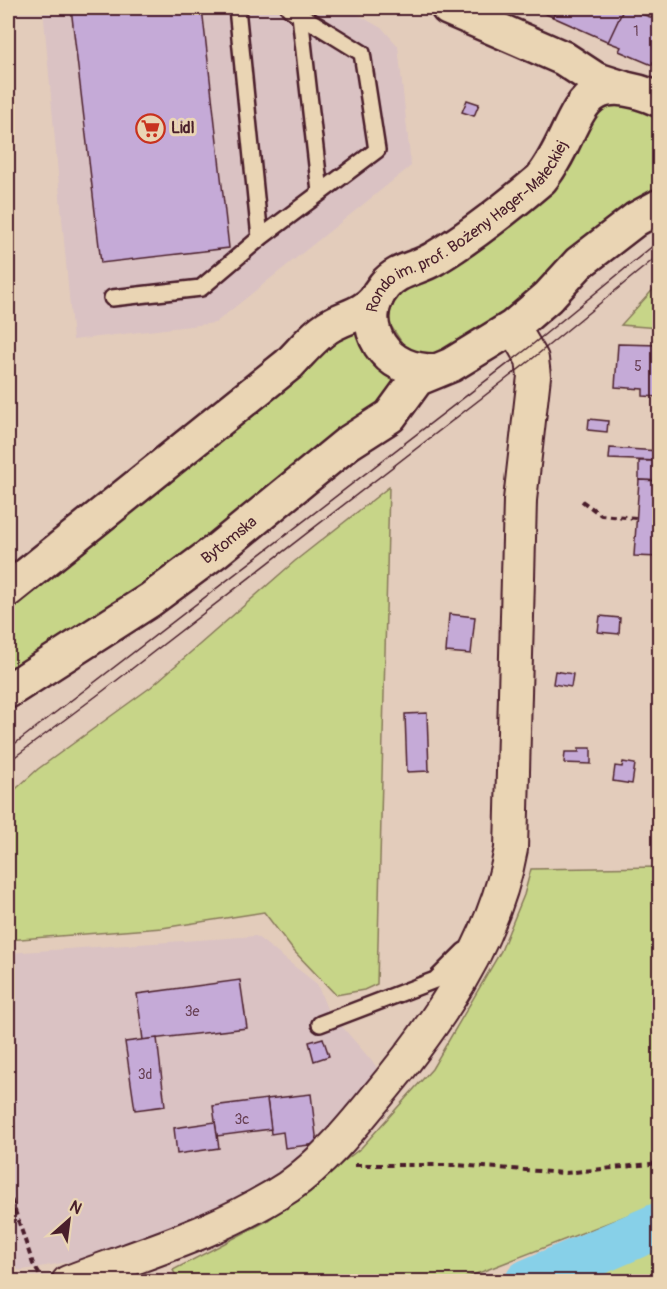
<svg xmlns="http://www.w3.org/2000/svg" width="667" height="1289" font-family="Pangolin,sans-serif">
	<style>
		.built { fill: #dac2c3 }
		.green { fill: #c7d588; stroke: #887a5a; stroke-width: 1.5 }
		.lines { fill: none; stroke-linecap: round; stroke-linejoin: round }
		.river { stroke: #87d0e8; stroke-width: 46 }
		.building { fill: #c5aad7; stroke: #4a1f2b; stroke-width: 1.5 }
		.service-casing { stroke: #4a1f2b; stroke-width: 20 }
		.minor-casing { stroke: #4a1f2b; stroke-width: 36 }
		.tertiary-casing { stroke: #4a1f2b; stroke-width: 38 }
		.path { stroke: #4a1f2b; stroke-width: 4; stroke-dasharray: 6 4.5; stroke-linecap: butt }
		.service { stroke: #ead5b4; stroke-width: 15 }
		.minor { stroke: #ead5b4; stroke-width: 32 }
		.tertiary { stroke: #ead5b4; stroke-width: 33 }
		.tram { stroke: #4a1f2b; stroke-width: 1.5 }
		.labels { text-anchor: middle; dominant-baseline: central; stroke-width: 6; stroke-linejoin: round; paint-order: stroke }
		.number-label { font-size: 14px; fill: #694256 }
		.poi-label { font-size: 16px; font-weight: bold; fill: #4a1f2b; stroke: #ead5b4; text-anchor: start }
		.street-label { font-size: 16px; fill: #4a1f2b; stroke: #ead5b4 }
	</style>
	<rect width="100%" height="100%" fill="#e3ccbb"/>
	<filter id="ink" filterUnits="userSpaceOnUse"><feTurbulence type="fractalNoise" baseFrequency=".0167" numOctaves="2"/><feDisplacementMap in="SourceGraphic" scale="12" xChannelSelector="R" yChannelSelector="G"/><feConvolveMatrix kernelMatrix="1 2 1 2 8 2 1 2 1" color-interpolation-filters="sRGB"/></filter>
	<g filter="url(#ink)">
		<!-- built -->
		<g class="built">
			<polygon points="43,8 346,8 383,29 398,46 411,166 215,323 73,340"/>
			<polygon points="256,936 317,984 327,1009 376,1066 377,1079 317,1144 255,1193 95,1257 23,1270 8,1269 8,953"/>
		</g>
		<!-- green -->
		<g class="green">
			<polygon points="614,104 634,106 659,117 659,192 483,333 429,357 406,349 387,320 392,301 398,296 448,260 603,107"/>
			<polygon points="659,283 659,328 621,325"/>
			<polygon points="355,327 398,376 388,403 339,431 140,589 8,673 8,608 313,355"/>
			<polygon points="389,487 377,984 364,990 336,995 293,950 264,912 162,928 8,940 8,796 38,769 151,687 295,561"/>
			<polygon points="659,867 659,1203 458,1281 179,1282 173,1270 267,1221 361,1148 432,1069 501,951 524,895 531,869"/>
			<polygon points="659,1245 659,1281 570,1281"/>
		</g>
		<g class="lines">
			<!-- river -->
			<polyline class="river" points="528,1282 660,1225"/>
		</g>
		<!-- building -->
		<g class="building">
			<polygon points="71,8 202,8 229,248 101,263"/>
			<polygon points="531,8 557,8 553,17"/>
			<polygon points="557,8 624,8 609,42 553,17"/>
			<polygon points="624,8 659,20 660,64 653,62 652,65 619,51 621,47 608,42"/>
			<polygon points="467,100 479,104 474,116 462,112"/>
			<polygon points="618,344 660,345 660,397 643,396 643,389 615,387"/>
			<polygon points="589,419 608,421 607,432 588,430"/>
			<polygon points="610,448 660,451 660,461 609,459"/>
			<polygon points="639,461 660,461 660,481 639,480"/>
			<polygon points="639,480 660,481 660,557 634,556"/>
			<polygon points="449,614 475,617 471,654 446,652"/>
			<polygon points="600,616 620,618 619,634 598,632"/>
			<polygon points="555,671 573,674 571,687 553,684"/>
			<polygon points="427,713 429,771 407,772 405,714"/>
			<polygon points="579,748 591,748 591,764 564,763 565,752 579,752"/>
			<polygon points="623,762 635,764 632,784 613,781 615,766 622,767"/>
			<polygon points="240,980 247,1028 143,1040 137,994"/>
			<polygon points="157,1038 165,1106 135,1110 125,1042"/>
			<polygon points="323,1038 329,1056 314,1061 309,1042"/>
			<polygon points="311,1094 317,1144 285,1148 283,1132 271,1134 267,1099"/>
			<polygon points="267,1099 271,1129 217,1136 213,1106"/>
			<polygon points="215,1122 219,1148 177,1154 174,1128"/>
		</g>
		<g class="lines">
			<defs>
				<g id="service">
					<polyline points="300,15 320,192"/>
					<polyline points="260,238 377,150 362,53 289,8"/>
					<polyline points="112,298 201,288 260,238 237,8"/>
					<polyline points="320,1024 435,980 464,951"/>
				</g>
				<path id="minor" d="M68,1282C144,1253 220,1232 288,1187C322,1163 348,1132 374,1100C435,1027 494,944 511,849L520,500L534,376L532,359L513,327"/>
				<g id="tertiary">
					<polyline points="448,8 563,58 595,79 623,88"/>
					<path id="s1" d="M435,371C413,371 393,365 380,345C368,326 369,304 384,286C397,269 418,269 435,258C472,236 508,207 541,179C582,128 571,61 660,100"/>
					<path d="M8,590L289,364C302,351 315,334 331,325C348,316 363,314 376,299"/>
					<path id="s2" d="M8,691L150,600L216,551L348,443L390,416L417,379L451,365L513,327L548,297L579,263L636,219L660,206"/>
				</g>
			</defs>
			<!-- service casing -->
			<use href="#service" class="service-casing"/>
			<!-- minor casing -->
			<use href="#minor" class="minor-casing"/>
			<!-- tertiary casing -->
			<use href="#tertiary" class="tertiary-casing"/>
			<!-- path -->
			<g class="path">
				<polyline points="582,501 601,515 636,518"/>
				<polyline points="355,1165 457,1165 565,1173 660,1163"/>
				<polyline points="8,1190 33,1264 41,1277"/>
			</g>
			<!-- service -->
			<use href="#service" class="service"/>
			<!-- minor -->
			<use href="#minor" class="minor"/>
			<!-- tertiary -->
			<use href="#tertiary" class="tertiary"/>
			<!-- tram -->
			<g class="tram">
				<polyline points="8,749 527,349 660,240"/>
				<polyline points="8,762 103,691 532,359 660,254"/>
			</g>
		</g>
	</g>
	<!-- icons -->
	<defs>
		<symbol id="supermarket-ring" viewBox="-11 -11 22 22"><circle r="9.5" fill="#ead5b4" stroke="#c8321e" stroke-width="1.5"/><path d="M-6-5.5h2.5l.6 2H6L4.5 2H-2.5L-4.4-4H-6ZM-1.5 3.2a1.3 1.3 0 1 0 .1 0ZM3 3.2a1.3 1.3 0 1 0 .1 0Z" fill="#c8321e"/></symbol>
	</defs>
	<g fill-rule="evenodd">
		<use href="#supermarket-ring" x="134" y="112" width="33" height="33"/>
	</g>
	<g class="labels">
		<!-- number labels -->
		<g class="number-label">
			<text x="636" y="31">1</text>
			<text x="638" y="366">5</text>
			<text x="192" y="1011">3e</text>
			<text x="145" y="1074">3d</text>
			<text x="242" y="1119">3c</text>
		</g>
		<!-- poi labels -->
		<g class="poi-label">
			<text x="171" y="128">Lidl</text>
		</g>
		<!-- street labels -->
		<g class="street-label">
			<text stroke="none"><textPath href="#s1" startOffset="230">Rondo im. prof. Bożeny Hager-Małeckiej</textPath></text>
			<text stroke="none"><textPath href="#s2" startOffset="268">Bytomska</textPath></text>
		</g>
	</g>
	<!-- margin -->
	<rect width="667" height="1289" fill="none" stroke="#ead5b4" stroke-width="30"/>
	<rect x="15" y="15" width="637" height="1259" fill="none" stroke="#4a1f2b" stroke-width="2" filter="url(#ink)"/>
	<!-- north arrow -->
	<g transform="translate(69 1220) rotate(28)" stroke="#ead5b4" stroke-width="4.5" paint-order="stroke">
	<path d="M0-4.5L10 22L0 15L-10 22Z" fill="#4a1f2b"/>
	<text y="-9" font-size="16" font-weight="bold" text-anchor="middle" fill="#4a1f2b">N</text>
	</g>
</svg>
